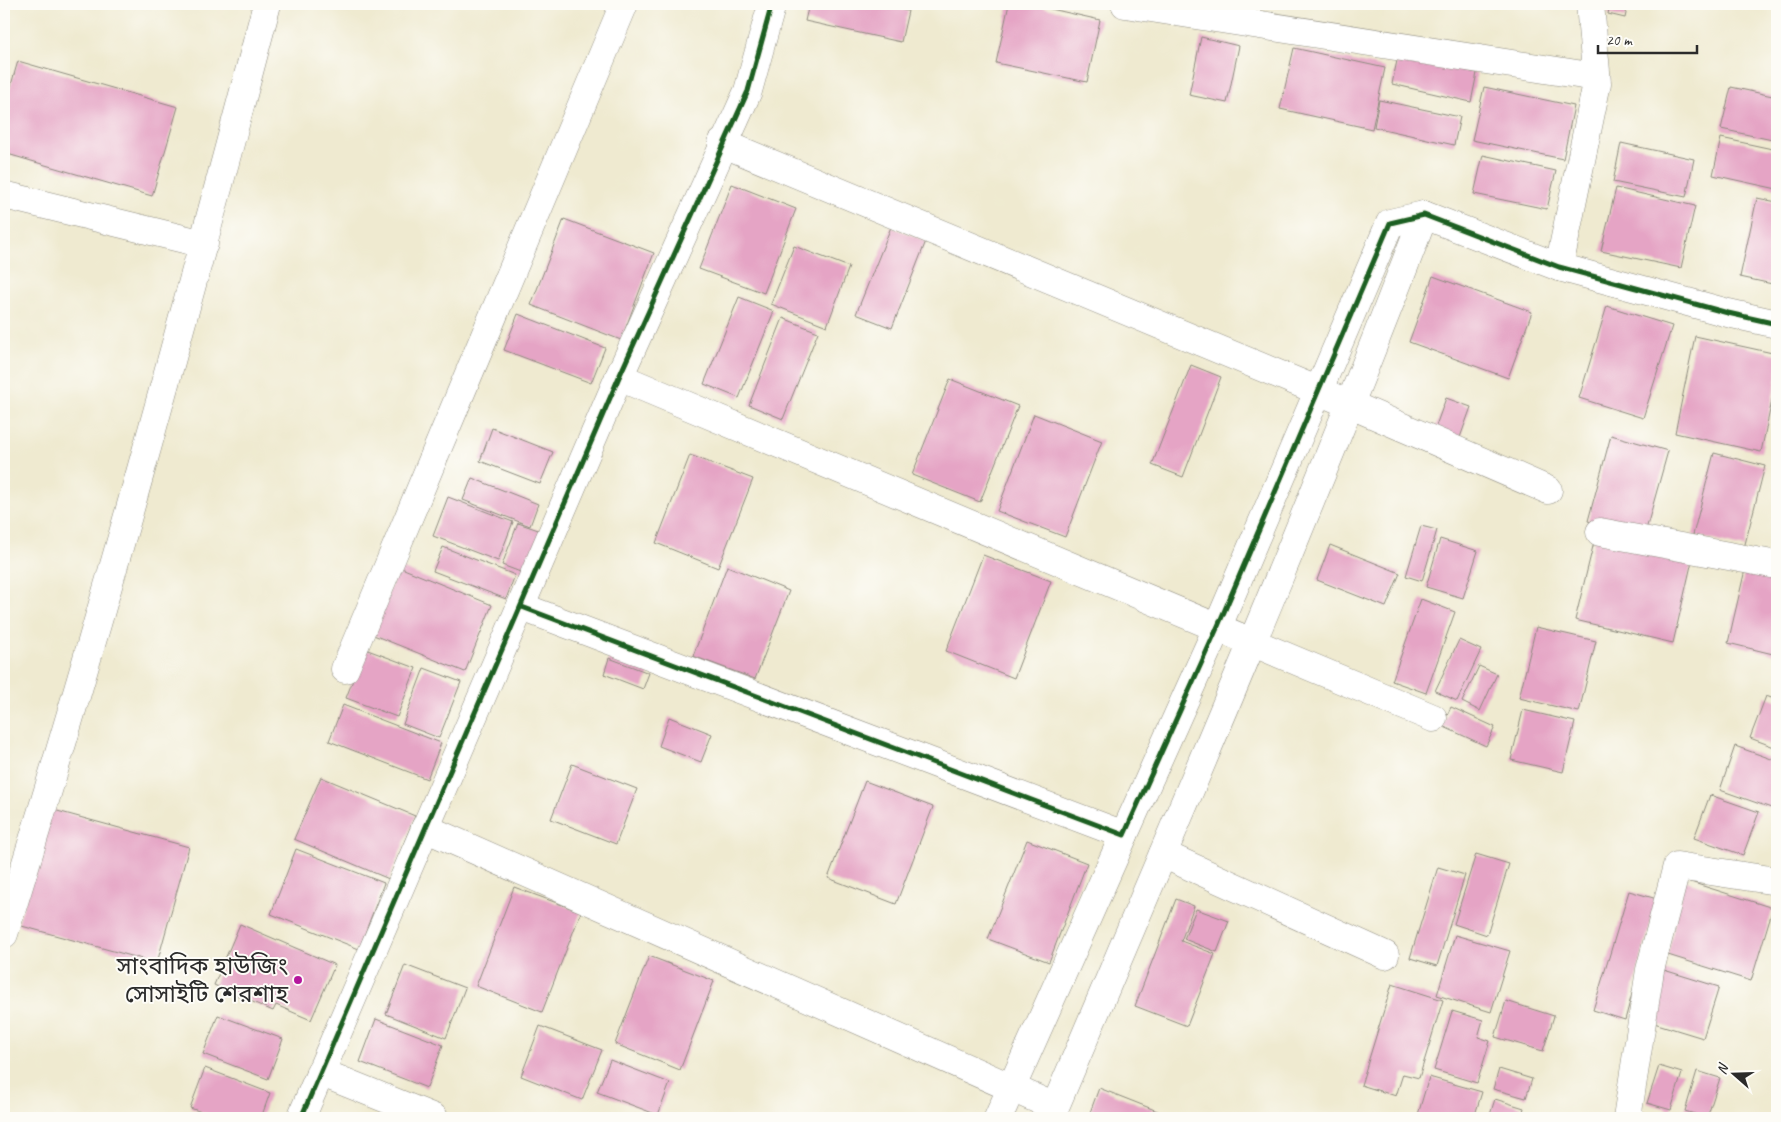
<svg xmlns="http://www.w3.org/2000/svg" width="1781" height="1122" font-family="Caveat,'Noto Sans Bengali',sans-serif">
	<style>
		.building { fill: #e5a4c5 }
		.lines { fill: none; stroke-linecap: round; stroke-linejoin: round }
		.minor-casing { stroke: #8d8a7e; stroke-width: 29 }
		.minor { stroke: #fff; stroke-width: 28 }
		.cycleway-casing { stroke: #fdfcf7; stroke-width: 8 }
		.cycleway { stroke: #1b5e20; stroke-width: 5 }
		.poi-dot { fill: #b5179e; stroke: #fdfcf7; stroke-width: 2 }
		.labels { text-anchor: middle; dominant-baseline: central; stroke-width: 4; stroke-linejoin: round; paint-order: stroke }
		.poi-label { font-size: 24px; fill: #2b2b2b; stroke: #fdfcf7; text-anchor: end }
	</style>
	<rect width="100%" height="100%" fill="#fdfcf7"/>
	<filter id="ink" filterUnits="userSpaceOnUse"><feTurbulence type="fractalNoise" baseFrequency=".02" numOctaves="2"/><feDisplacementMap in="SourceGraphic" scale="10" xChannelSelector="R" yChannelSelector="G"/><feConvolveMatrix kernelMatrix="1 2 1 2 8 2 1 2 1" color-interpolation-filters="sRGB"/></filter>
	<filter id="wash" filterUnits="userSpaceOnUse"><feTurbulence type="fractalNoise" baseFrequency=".0096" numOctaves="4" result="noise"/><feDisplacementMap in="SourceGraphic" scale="20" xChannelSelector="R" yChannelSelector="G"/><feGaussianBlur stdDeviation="1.12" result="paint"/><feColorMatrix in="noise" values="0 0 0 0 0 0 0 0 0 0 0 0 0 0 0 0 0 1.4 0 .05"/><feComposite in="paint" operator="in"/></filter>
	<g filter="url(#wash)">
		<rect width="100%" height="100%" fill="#efead0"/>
		<g id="blocks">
			<!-- building -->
			<g class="building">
				<polygon points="809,4 875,4 908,11 901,42 805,21"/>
				<polygon points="1009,4 1029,4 1100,20 1087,82 996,63"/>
				<polygon points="1213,4 1247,4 1245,11"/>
				<polygon points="1610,4 1628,4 1625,18 1608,14"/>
				<polygon points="1201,37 1239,46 1227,103 1189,95"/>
				<polygon points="1294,48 1385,68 1372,129 1280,109"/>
				<polygon points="1398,56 1477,73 1471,102 1392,84"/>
				<polygon points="18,61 178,107 152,196 4,153 4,109"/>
				<polygon points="1484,87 1574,106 1563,159 1472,140"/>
				<polygon points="1731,87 1777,97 1777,141 1721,129"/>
				<polygon points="1379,100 1460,117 1454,145 1374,127"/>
				<polygon points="1721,138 1777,150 1777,189 1713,175"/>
				<polygon points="1621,143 1694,159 1686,197 1613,182"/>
				<polygon points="1483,155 1556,171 1547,209 1474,194"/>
				<polygon points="732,184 796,209 764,293 699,269"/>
				<polygon points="1616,188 1695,206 1681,268 1601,251"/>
				<polygon points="1757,198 1777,202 1777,285 1740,277"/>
				<polygon points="564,219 654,253 621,340 531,305"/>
				<polygon points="891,227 926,241 892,328 856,314"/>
				<polygon points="794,246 849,267 827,326 771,304"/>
				<polygon points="1433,276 1532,312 1508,378 1409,342"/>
				<polygon points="739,297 774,311 739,398 704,384"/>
				<polygon points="1607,306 1672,326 1643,418 1579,398"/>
				<polygon points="518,314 605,348 591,383 504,350"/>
				<polygon points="783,318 818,332 783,419 749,405"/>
				<polygon points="1695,336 1777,354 1777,377 1761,452 1675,433"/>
				<polygon points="1191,365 1221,377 1183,477 1152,465"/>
				<polygon points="950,379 1018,406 980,502 912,475"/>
				<polygon points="1446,398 1471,407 1458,443 1433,434"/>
				<polygon points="1034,414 1102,441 1065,537 997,511"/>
				<polygon points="492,428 553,452 540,484 480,461"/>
				<polygon points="1611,435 1668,451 1644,537 1588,521"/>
				<polygon points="1714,453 1765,466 1744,548 1693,535"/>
				<polygon points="690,455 753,479 718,568 656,543"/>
				<polygon points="472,478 538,504 530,526 463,500"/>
				<polygon points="448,497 513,522 498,561 433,536"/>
				<polygon points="518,523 547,533 531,576 502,565"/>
				<polygon points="1421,526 1437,530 1422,581 1406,576"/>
				<polygon points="1595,538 1692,561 1673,643 1575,620"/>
				<polygon points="1440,539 1478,551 1463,598 1426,587"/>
				<polygon points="1330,545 1400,573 1386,607 1317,580"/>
				<polygon points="443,547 515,575 506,599 433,571"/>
				<polygon points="983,555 1051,581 1014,678 946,651"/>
				<polygon points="1747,561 1777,568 1777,655 1728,643"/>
				<polygon points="727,566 789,591 755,679 693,656"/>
				<polygon points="399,567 492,605 465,672 371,634"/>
				<polygon points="1421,599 1455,612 1426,693 1392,681"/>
				<polygon points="1536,627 1596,641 1579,712 1519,698"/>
				<polygon points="1459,640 1481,650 1457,701 1435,691"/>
				<polygon points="365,649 416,668 397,717 346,698"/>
				<polygon points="609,658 649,673 643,689 604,674"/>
				<polygon points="1479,666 1497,674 1480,711 1462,702"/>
				<polygon points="424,668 461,682 439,738 403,724"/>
				<polygon points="1766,696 1777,700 1777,748 1750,738"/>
				<polygon points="343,705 441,743 427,779 329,741"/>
				<polygon points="1451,707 1495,727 1486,746 1442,726"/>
				<polygon points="1523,710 1575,722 1563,772 1511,760"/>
				<polygon points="669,717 712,734 701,762 659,746"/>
				<polygon points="1735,746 1777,761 1777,810 1720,790"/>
				<polygon points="572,764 637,789 616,844 551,819"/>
				<polygon points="321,777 415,816 389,879 294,839"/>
				<polygon points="865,781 933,807 896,904 828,878"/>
				<polygon points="1710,795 1759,812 1743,855 1694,838"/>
				<polygon points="50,809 189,847 157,963 18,925"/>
				<polygon points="1027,840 1087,863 1049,962 988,939"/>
				<polygon points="296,849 384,883 359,949 271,914"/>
				<polygon points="1476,854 1509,864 1487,935 1454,924"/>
				<polygon points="1438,867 1465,875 1437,966 1410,958"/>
				<polygon points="1684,880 1773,908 1751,981 1668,955"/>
				<polygon points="514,887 581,912 542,1012 476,986"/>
				<polygon points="1629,891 1657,899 1625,1020 1593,1010"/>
				<polygon points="1176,899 1194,906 1181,941 1215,954 1187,1026 1135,1006"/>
				<polygon points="1196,909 1229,921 1217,952 1184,939"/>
				<polygon points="240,924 335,965 311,1020 276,1005 273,1011 214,985"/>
				<polygon points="1455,935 1510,951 1491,1012 1437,995"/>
				<polygon points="649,956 714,981 680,1070 615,1044"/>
				<polygon points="405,965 465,988 446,1038 386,1014"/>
				<polygon points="1664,970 1719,987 1703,1038 1654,1023"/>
				<polygon points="1392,984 1443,1000 1419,1078 1403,1074 1396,1096 1361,1085"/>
				<polygon points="1506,1001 1554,1016 1543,1051 1495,1037"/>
				<polygon points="1452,1011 1483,1020 1478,1037 1490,1041 1477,1083 1434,1070"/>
				<polygon points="218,1015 283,1039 268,1079 203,1054"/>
				<polygon points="376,1019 443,1045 427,1088 360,1062"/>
				<polygon points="540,1026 602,1050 582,1100 521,1076"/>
				<polygon points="610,1060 670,1083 658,1115 597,1092"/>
				<polygon points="1659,1066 1682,1073 1671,1110 1647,1103"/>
				<polygon points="205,1068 270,1093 261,1118 219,1118 190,1108"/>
				<polygon points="1499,1069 1532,1079 1526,1098 1493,1089"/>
				<polygon points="1697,1071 1720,1078 1707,1118 1685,1111"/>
				<polygon points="1429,1077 1482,1092 1474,1118 1417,1118"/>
				<polygon points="1099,1088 1170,1116 1169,1118 1088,1118"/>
				<polygon points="1495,1099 1524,1108 1521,1118 1489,1118"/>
				<polygon points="1643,1112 1663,1118 1641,1118"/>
			</g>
		</g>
	</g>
	<g filter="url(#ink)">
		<use href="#blocks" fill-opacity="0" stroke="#8d8a7e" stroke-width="1"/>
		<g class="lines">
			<defs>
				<g id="minor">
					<polyline points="1125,4 1596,77"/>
					<polyline points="722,143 1319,391 1548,490"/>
					<polyline points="4,195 204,244"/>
					<polyline points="1559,267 1597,83 1590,4"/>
					<polyline points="619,377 1433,718"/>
					<polyline points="1600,532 1777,565"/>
					<polyline points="522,607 1124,835 1218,626 1390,223 1424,215 1559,267 1728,313 1777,324"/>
					<polyline points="345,669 624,4"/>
					<path d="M425,828L1055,1107C1181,811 1309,516 1424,215"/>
					<polyline points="1163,854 1385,955"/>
					<path d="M4,934C100,627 185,315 267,4"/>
					<polyline points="320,1072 434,1118"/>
					<polyline points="301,1118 619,377 748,91 772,4"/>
					<polyline points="998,1118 1124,835"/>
					<polyline points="1627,1118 1650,970 1677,866 1777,881"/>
				</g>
			</defs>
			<!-- minor casing -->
			<use href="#minor" class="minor-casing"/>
			<!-- minor -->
			<use href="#minor" class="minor"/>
			<defs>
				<g id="cycleway">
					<polyline points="522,607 1124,835 1218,626 1390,223 1424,215 1559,267 1728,313 1777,324"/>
					<polyline points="301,1118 619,377 748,91 772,4"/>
				</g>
			</defs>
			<!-- cycleway casing -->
			<use href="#cycleway" class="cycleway-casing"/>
			<!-- cycleway -->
			<use href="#cycleway" class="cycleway"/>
		</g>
	</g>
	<!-- markers -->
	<circle class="poi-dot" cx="298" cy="980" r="5"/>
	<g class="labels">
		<!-- poi labels -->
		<g class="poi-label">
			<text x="288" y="966">সাংবাদিক হাউজিং<tspan x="288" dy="28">সোসাইটি শেরশাহ</tspan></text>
		</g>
	</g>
	<!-- margin -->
	<rect width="1781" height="1122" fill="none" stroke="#fdfcf7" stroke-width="20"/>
	<!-- north arrow -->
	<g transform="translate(1734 1074) rotate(290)" stroke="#fdfcf7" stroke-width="4" paint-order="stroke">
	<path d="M0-4L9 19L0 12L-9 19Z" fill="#2b2b2b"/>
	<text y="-8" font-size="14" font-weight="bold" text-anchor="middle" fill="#2b2b2b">N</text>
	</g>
	<!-- scale -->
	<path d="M1598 45v8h99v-8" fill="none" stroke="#2b2b2b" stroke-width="2.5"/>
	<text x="1606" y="45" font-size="15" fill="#2b2b2b" stroke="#fdfcf7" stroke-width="4" paint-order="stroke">20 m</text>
</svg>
